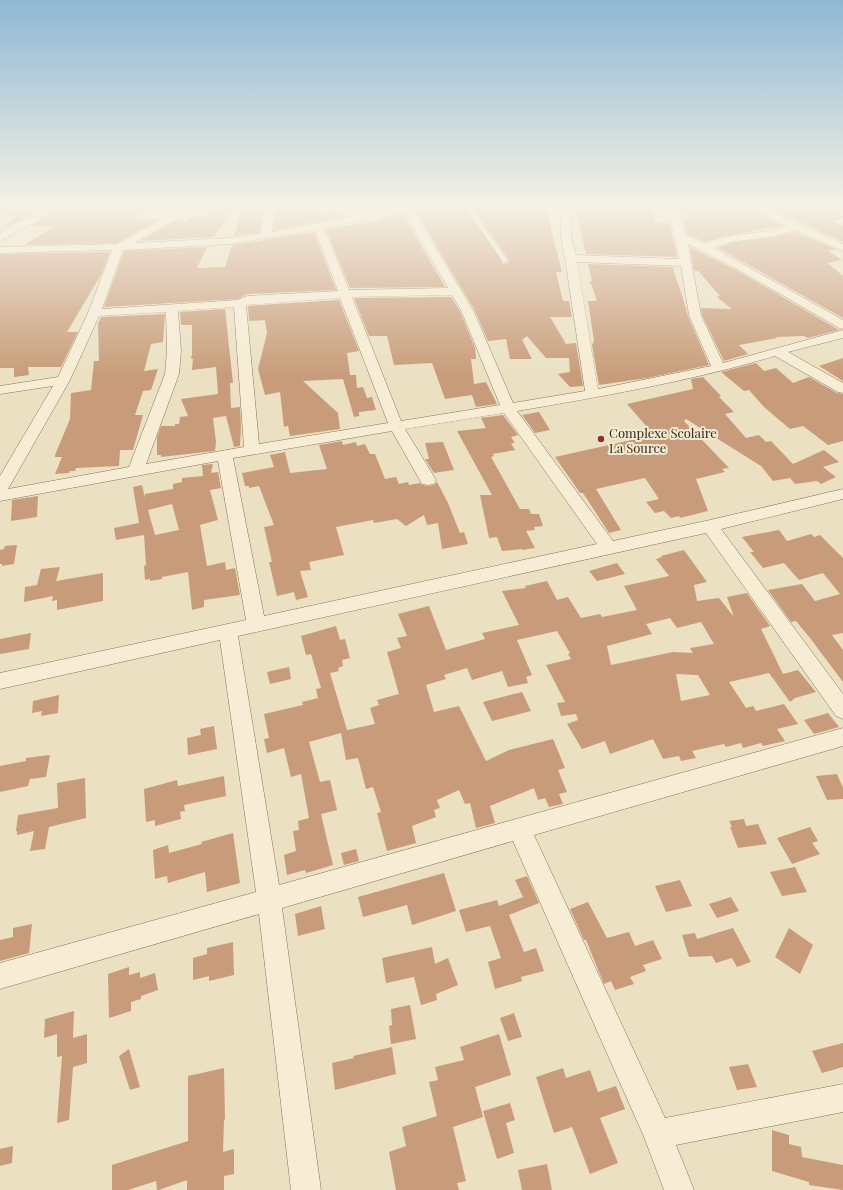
<svg xmlns="http://www.w3.org/2000/svg" width="843" height="1190" font-family="'Playfair Display',serif">
	<style>
		.building { fill: #c89c7a; fill-rule: evenodd }
		.lines { fill: none; stroke-linecap: round; stroke-linejoin: round }
		.lane-casing { stroke: #84725a; stroke-width: 1 }
		.street-casing { stroke: #84725a; stroke-width: 1 }
		.lane { fill: #f7edd5; fill-rule: evenodd }
		.street { fill: #f7edd5; fill-rule: evenodd }
		.poi-dot { fill: #902f2e; stroke: #f3ead1; stroke-width: 1.5 }
		.labels { text-anchor: middle; dominant-baseline: central; stroke-width: 4; stroke-linejoin: round; paint-order: stroke }
		.poi-label { font-size: 13px; fill: #35291e; stroke: #f3ead1; text-anchor: start }
	</style>
	<rect width="100%" height="100%" fill="#ebe0c2"/>
	<!-- building -->
	<g class="building">
		<polygon points="0,208 43,208 8,226 2,226 17,217 0,214"/>
		<polygon points="62,208 154,208 133,218 160,219 117,243 24,245 55,226 31,226"/>
		<polygon points="214,208 234,208 214,237 140,241 179,219 186,222 193,216 208,217 211,211 213,211"/>
		<polygon points="243,208 263,208 260,232 234,236"/>
		<polygon points="276,208 321,208 320,215 338,213 341,217 274,230"/>
		<polygon points="416,208 428,208 428,210 465,208 503,264 508,263 509,260 473,208 534,208 535,212 547,212 562,272 556,272 563,301 569,301 572,317 550,317 566,344 576,343 583,386 570,387 558,374 570,372 569,358 546,358 527,336 522,340 532,359 510,359 506,339 488,341 474,309 415,210"/>
		<polygon points="576,208 650,208 655,223 669,221 677,257 586,254"/>
		<polygon points="695,208 750,208 782,226 725,236 706,242 687,234 683,220 691,219 681,210"/>
		<polygon points="769,208 810,208 814,210 827,208 843,216 843,218 833,221 843,226 843,242"/>
		<polygon points="403,214 445,287 350,288 326,229 378,221 378,219"/>
		<polygon points="314,232 336,290 247,294 238,299 104,307 124,251 207,247 197,268 225,267 232,245"/>
		<polygon points="794,232 836,249 828,251 842,260 828,263 843,276 843,318 718,248 731,243 776,237"/>
		<polygon points="690,247 738,271 839,330 808,338 804,336 776,337 777,338 739,345 748,354 724,361 702,315 701,308 732,309 717,297 720,296 698,271 694,271"/>
		<polygon points="110,252 102,273 67,332 78,332 61,367 28,367 29,375 14,377 14,368 0,368 0,254"/>
		<polygon points="588,264 673,267 674,270 673,270 682,295 688,316 709,365 647,378 599,385 592,345 594,341 588,301 597,301 590,281 592,281"/>
		<polygon points="451,297 460,311 475,348 476,359 471,359 474,384 486,382 497,404 476,407 472,395 445,399 432,363 394,365 387,336 369,336 354,298"/>
		<polygon points="339,300 359,351 347,353 350,375 356,375 357,388 363,387 367,398 372,397 376,410 359,412 359,416 354,417 343,379 303,381 338,413 340,429 290,436 288,426 284,427 280,392 265,395 258,369 267,333 265,320 249,321 248,306"/>
		<polygon points="225,309 233,383 230,383 231,408 240,407 241,426 240,446 234,447 226,416 213,418 216,442 215,451 161,457 161,455 157,455 157,437 161,426 175,426 175,424 179,424 180,417 188,416 181,399 218,394 216,367 192,370 193,359 191,359 192,354 192,325 181,325 180,312"/>
		<polygon points="165,314 163,342 151,344 144,371 158,369 151,390 143,391 135,415 143,415 133,450 120,450 119,466 76,468 75,471 70,471 69,473 55,474 62,457 55,457 55,455 70,419 71,393 91,390 94,361 99,361 98,324 101,317"/>
		<polygon points="843,358 843,381 819,366"/>
		<polygon points="756,363 764,371 776,368 793,383 809,377 837,393 843,394 843,441 828,445 803,426 790,429 764,407 749,390 744,391 721,372"/>
		<polygon points="703,377 721,396 719,397 734,412 725,414 746,438 759,435 766,442 771,441 793,464 824,450 839,462 823,467 836,477 821,484 817,481 795,484 790,478 773,481 761,466 686,419 684,421 729,468 722,469 725,472 696,479 708,511 680,518 679,516 671,518 664,511 655,513 646,502 659,499 645,478 596,489 621,530 609,533 583,493 580,493 555,457 654,435 627,404 693,389 691,379"/>
		<polygon points="539,412 550,430 535,433 522,415"/>
		<polygon points="503,415 518,435 511,437 515,443 511,443 515,450 493,454 494,456 491,457 520,509 529,509 531,514 539,514 543,526 534,527 535,530 526,531 535,548 522,550 522,549 502,551 497,537 489,538 480,495 492,495 457,431 486,428 481,418"/>
		<polygon points="342,441 343,445 356,442 357,446 365,444 370,454 375,454 385,479 396,477 399,484 408,482 409,485 420,483 422,485 428,486 434,485 437,482 448,503 460,533 464,532 468,544 442,549 438,523 427,525 424,515 406,526 397,519 374,523 373,520 336,527 344,555 309,562 311,570 300,571 308,597 296,600 294,592 277,596 269,562 272,562 264,527 274,525 259,486 249,488 249,486 245,486 242,473 274,467 270,455 285,452 290,473 327,469 319,445"/>
		<polygon points="443,442 454,470 434,473 425,459 429,459 425,443"/>
		<path d="M213,464L211,473L218,472L221,488L210,490L218,520L200,525L207,566L225,562L226,570L235,568L240,595L204,600V607L192,610L188,572L162,577V579L150,581V579L145,580L144,566L146,565L144,535L116,540L114,528L139,523L133,487L142,485L145,498V494L173,489V484L182,482V478L203,476L202,465ZM172,504L179,530L155,535L148,510Z"/>
		<polygon points="38,496 37,517 11,521 12,500"/>
		<polygon points="779,530 787,541 811,534 814,537 820,535 843,558 843,633 832,635 843,650 843,682 810,638 796,621 791,622 768,590 802,584 815,601 840,594 823,573 799,580 784,563 763,568 750,552 754,552 742,537"/>
		<polygon points="17,545 14,564 2,566 2,564 0,564 0,550 4,549 5,546"/>
		<path d="M684,550L707,582L694,585L697,601L719,598L734,617L727,597L747,593L770,626L761,629L783,674L798,670L816,692L795,698L790,702L769,673L729,682L746,708L753,706L756,711L784,704L798,724L777,729L785,741L763,746L761,743L743,748L741,743L726,747L724,744L692,751L696,758L681,761L679,756L663,759L653,739L610,754L605,741L582,749L567,724L578,720L576,714L561,716L557,703L565,702L546,665L571,659L568,654L570,653L557,631L517,640L532,675L526,677L528,683L508,687L502,671L472,680L467,668L444,675L446,679L426,685L434,712L459,706L486,761L509,750L553,739L565,768L558,770L567,792L559,794L563,804L549,807L545,798L538,800L534,788L490,806L495,823L476,828L470,803L465,804L459,790L437,800L440,808L434,810L436,817L412,826L416,843L387,851L377,813L381,812L373,787L366,789L358,758L346,760L341,733L309,742L320,782L330,780L337,810L321,814L333,865L306,873L305,870L287,875L284,855L296,851L293,831L299,830L298,821L309,818L301,774L291,777L284,748L267,753L264,739L269,738L264,714L303,705L302,702L318,698L316,689L321,688L311,654L306,655L301,636L336,626L340,640L345,639L350,658L342,660L343,666L338,668L339,671L330,673L347,730L375,724L370,708L379,705L377,700L399,694L387,652L401,648L397,638L407,636L398,614L429,606L446,650L485,639L482,633L519,625L502,591L526,588L525,586L547,581L557,600L568,597L581,618L600,614L602,617L637,610L624,586L669,576L656,559L662,557L661,556ZM670,618L677,628L701,622L714,644L690,648L693,653L673,652L611,665L607,646L652,634L646,624ZM676,674L698,675L710,695L681,701Z"/>
		<polygon points="617,563 625,574 597,581 589,571"/>
		<polygon points="60,567 56,581 103,573 103,601 57,610 57,600 52,601 53,596 24,602 25,587 37,585 41,569"/>
		<polygon points="31,633 29,649 0,654 0,639"/>
		<polygon points="289,667 291,679 270,684 267,672"/>
		<polygon points="522,692 531,711 492,721 483,702"/>
		<polygon points="59,695 58,713 41,716 42,711 32,713 33,701"/>
		<polygon points="828,713 839,727 814,734 804,720"/>
		<polygon points="214,726 217,749 188,755 187,738 201,735 200,729"/>
		<polygon points="50,755 46,777 30,779 28,786 0,792 0,766 26,761 26,758"/>
		<polygon points="837,774 843,788 843,799 827,800 816,776"/>
		<polygon points="224,776 226,796 184,805 185,811 180,812 181,819 155,826 155,820 146,822 144,789 177,780 178,786"/>
		<polygon points="85,778 86,818 49,827 45,849 30,851 34,831 17,835 17,831 16,831 18,815 58,808 57,783"/>
		<polygon points="744,819 746,826 758,824 767,844 738,848 730,827 732,827 729,821"/>
		<polygon points="810,827 818,841 812,843 820,854 792,864 777,838"/>
		<polygon points="233,833 240,883 207,892 205,872 168,883 167,876 155,879 153,850 168,845 169,853 202,844 201,842"/>
		<polygon points="356,849 359,861 344,865 341,853"/>
		<polygon points="795,867 807,892 782,896 770,872"/>
		<polygon points="444,873 456,911 412,925 407,905 363,917 358,897"/>
		<polygon points="527,876 539,903 509,915 524,952 536,948 544,971 521,977 522,981 495,989 488,962 501,958 490,926 466,932 459,910 497,900 499,906 523,897 515,880"/>
		<polygon points="680,880 692,906 666,912 655,886"/>
		<polygon points="731,897 739,911 717,918 709,904"/>
		<polygon points="588,902 607,938 629,932 635,946 653,940 662,959 643,965 646,971 630,977 634,984 615,990 611,981 604,984 586,940 584,940 570,909"/>
		<polygon points="321,906 325,929 298,936 295,914"/>
		<polygon points="32,924 29,953 0,961 0,940 13,937 13,928"/>
		<polygon points="733,928 751,962 737,967 732,958 716,963 712,956 689,957 682,935 695,933 697,939"/>
		<polygon points="789,928 813,945 800,974 775,957"/>
		<polygon points="233,942 234,975 209,981 209,976 193,980 193,958 207,954 207,948"/>
		<polygon points="432,947 435,964 448,958 458,985 436,994 437,1000 421,1005 414,977 386,983 382,958"/>
		<polygon points="129,967 129,975 140,972 140,978 155,973 158,990 141,996 141,999 131,1002 131,1011 109,1018 108,974"/>
		<polygon points="410,1005 416,1039 391,1044 389,1026 392,1025 391,1009"/>
		<polygon points="74,1011 73,1038 87,1034 87,1063 73,1067 69,1120 57,1123 62,1056 57,1057 57,1034 44,1038 45,1019"/>
		<polygon points="514,1013 522,1037 508,1041 500,1018"/>
		<polygon points="499,1034 511,1075 475,1087 483,1117 453,1127 466,1181 457,1183 459,1190 396,1190 389,1152 406,1146 402,1127 437,1116 429,1082 438,1080 435,1067 464,1060 460,1047"/>
		<polygon points="843,1043 843,1067 822,1073 812,1051"/>
		<polygon points="392,1047 396,1074 335,1090 332,1063 354,1058 353,1056"/>
		<polygon points="129,1049 140,1087 130,1090 119,1056"/>
		<polygon points="748,1064 757,1087 737,1090 729,1067"/>
		<polygon points="224,1068 225,1119 224,1120 223,1152 234,1149 234,1174 224,1176 224,1190 187,1190 187,1180 159,1190 157,1190 156,1181 128,1190 112,1190 112,1165 188,1141 188,1076"/>
		<polygon points="563,1068 566,1078 590,1070 598,1092 616,1086 625,1109 600,1118 618,1163 590,1174 572,1127 554,1133 536,1077"/>
		<polygon points="510,1103 515,1120 506,1123 514,1153 497,1159 483,1111"/>
		<polygon points="772,1130 789,1135 789,1144 801,1147 802,1157 843,1165 843,1190 809,1185 809,1182 772,1171"/>
		<polygon points="13,1146 12,1163 0,1166 0,1149"/>
		<polygon points="547,1164 552,1190 522,1190 518,1170"/>
	</g>
	<g class="lines">
		<defs>
			<polygon id="lane" points="466,208 471,208 508,261 507,262 503,262"/>
			<g id="street">
				<polygon points="47,208 61,208 0,241 0,233 12,225"/>
				<path d="M183,208H196L134,243L230,238L261,233L265,208H275L272,232L393,208H415L413,210L473,310L513,403L585,391L565,258L561,238V219L559,208H569L571,219V238L576,255L679,259L668,208H678L686,235L706,244C730,231 760,236 786,226L751,208H765L843,244V251L794,230L776,236L731,242L714,248L843,320V329L839,328L739,270L688,244L701,315L723,363L843,330V338L788,352L843,383V393L838,392L775,356C691,381 604,396 517,411L613,541L710,520L843,489V499L721,529L843,694V719L836,716L706,533L238,636L279,885L843,728V746L534,835L665,1118L843,1084V1112L676,1145L694,1190H664L644,1137L513,841L282,908L321,1190H291L259,914L0,989V963L256,892L220,640L0,689V673L246,620L218,461L0,501V476L53,386L0,394V386L58,377L88,313L112,250L0,253V247L117,244ZM404,212L448,288L349,290L324,228ZM315,230L338,291L247,296L238,300L102,309L123,250L230,244ZM577,262L681,266L689,315L711,366L598,389ZM452,295L461,310L500,405L401,421L352,297ZM340,298L388,423L259,444L246,305ZM234,307L244,447L146,464L179,374L181,351L178,311ZM166,312L167,351L165,374L129,467L8,489L70,380L99,316ZM504,413L597,544L264,616L233,458L392,431L422,484L428,485L434,484L436,480L405,429Z"/>
			</g>
		</defs>
		<!-- lane casing -->
		<use href="#lane" class="lane-casing"/>
		<!-- street casing -->
		<use href="#street" class="street-casing"/>
		<!-- lane -->
		<use href="#lane" class="lane"/>
		<!-- street -->
		<use href="#street" class="street"/>
	</g>
	<!-- sky -->
	<linearGradient id="sky" x2="0" y2="1"><stop stop-color="#8db8d4"/><stop offset="0.55" stop-color="#f6f1e4"/><stop offset="1" stop-color="#f6f1e4" stop-opacity="0"/></linearGradient>
	<rect width="843" height="375" fill="url(#sky)"/>
	<!-- markers -->
	<circle class="poi-dot" cx="601" cy="439" r="4"/>
	<g class="labels">
		<!-- poi labels -->
		<g class="poi-label">
			<text x="609" y="432">Complexe Scolaire<tspan x="609" dy="15">La Source</tspan></text>
		</g>
	</g>
</svg>
